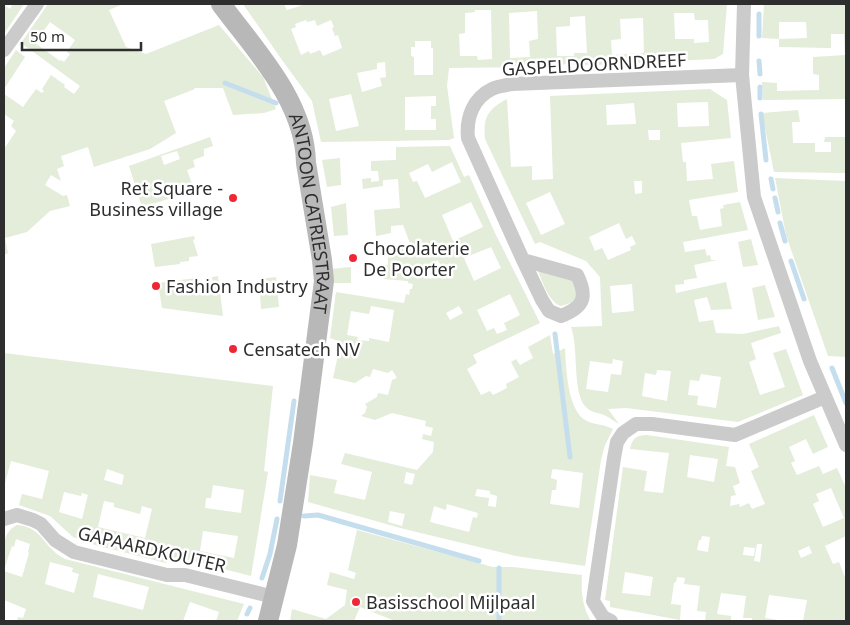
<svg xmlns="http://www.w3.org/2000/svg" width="850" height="625" font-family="'Noto Sans',sans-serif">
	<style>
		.green { fill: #e4ecda; fill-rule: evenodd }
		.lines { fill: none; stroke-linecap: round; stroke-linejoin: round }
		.stream { stroke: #c5deed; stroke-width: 5 }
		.street { stroke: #cbcbcb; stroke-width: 14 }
		.secondary { stroke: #b8b8b8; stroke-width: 20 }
		.poi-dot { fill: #ef2634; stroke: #fff; stroke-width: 2 }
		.labels { text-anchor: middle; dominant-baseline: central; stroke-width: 5; stroke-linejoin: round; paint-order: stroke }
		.street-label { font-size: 18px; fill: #2e2e2e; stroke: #fff }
		.poi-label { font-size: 18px; fill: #2e2e2e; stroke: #fff; text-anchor: start }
	</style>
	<rect width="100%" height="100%" fill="#fff"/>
	<!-- green -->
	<g class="green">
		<polygon points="13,4 24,4 4,34 4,5 10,9"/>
		<path d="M48,4H123L109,10L126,47L146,54L219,25L263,77L276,109L264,113L233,115L223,88H194L195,89L164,101L176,133L150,149L94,167L88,147L61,156L64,166L57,169L61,181L51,175L45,185L63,196L67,195L70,206L50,211L27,232L5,238L8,253L4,255V149L16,131L11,126L14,121L4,114V94L23,107L36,89L42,93L44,91L42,89L51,75L65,85L64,87L74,94L80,86L21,43ZM50,22L75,40L67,52L70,54L64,62L61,60L60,61L35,43Z"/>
		<path d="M243,4H284L287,10L306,4H653L654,5H661V4H727L723,54L714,59L595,65L550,64L532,67L449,68L447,86L454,138L449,140L321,142L312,101L282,60ZM475,10H491L492,59L478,60L477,56H460L459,34L465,33V13L475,12ZM537,11L538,39L529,41L530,57L510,58L509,13ZM674,13H694L695,20H708L709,42L694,43V39H675ZM585,16L587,53H574V56H557L556,27L570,26V17ZM643,18L644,53L612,55L611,40L621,39L620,19ZM306,20L307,22L315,20L317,26L331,20L334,27L332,28L335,36L338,35L342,48L323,56L320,50L310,54L309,51L301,55L291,29L296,27L295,24ZM415,41H431V48H433V75H414V57L411,56V47H415ZM385,62L386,77L380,78L382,86L362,92L357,73L377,69V63ZM351,94L359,126L336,131L329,99ZM436,96V106H431V119H436V130H405V97Z"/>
		<path d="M764,4H846V99L763,100L762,82L777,83V91L819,90V75L813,74V57L845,55L844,34H831V48L779,47V39L762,38ZM779,22H806L807,38L779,39Z"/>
		<polygon points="16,50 25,57 4,89 4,68"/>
		<path d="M710,89L727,100L731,138L681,143L683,162H686L687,181L713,179L711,164L734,161L738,192L689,200L692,216H697L700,230L722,226L720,209L724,208L723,205L740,202L748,230L683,242L685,252L705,249L707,256L710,255L711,260H717L694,265L697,278L684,280V284L675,285L676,293L726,282L732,309L711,310L707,297L694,300L699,322L713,320L716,333L743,334L779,326L781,333L751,343L756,359L749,362L760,395L785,387L773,353L786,349L803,395L738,422L626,408L608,409L619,424C615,422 610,418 606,416C599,412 590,413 585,406C572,391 579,349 571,327L602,326L600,277L586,261L540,242L535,244L485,139C483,117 488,109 507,99L511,167L532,166V180L553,179L550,96ZM708,102L709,126L678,127L677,103ZM634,103L636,124L607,125L606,105ZM648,130H660V140H649ZM634,181H642V193L635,194ZM550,192L565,224L541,235L526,203ZM619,223L626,239L632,236L636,244L630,247L631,250L608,260L602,248L595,251L589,237ZM632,284L634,311L612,313L610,286ZM613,359L623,361L621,375L611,374L608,392L586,389L590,361L612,364ZM657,370L671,371L667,401L642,396L645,373L656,375ZM701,374L721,377L716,408L697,405L698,396L688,395L690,380L699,381Z"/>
		<polygon points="798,110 800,122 792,122 793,143 815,143 815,152 831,152 831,142 824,142 825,137 846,137 846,173 774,172 762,113"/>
		<path d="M210,137L213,146L204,149V156L193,160L195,167L187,170L192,184L183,187L185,194L142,207L129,166ZM177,151L180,159L164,165L161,156Z"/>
		<path d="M450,146L464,177L469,175L495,233L540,323L473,355L477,363L467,369L481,395L490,391L493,395L507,388L506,384L519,377L511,362L516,359L520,365L533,358L528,347L550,335L553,354L565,348C566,366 567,412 587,421C595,425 604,424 613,429L605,445L601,460L585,566L516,556L404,529L308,502L310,475L337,480L334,493L365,500L372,472L341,464L345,453L417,470L433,452L434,442L422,439L423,434L431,436L433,428L425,426L426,421L392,413L375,420L361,416L365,413L367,407L365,404L377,397L378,393L388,395L392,380L397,378L392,370L388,373L373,369L370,377L366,376L355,383L333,378L341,342L330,338L336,292L404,303L406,294L409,295L410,289H412L413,284L408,283V281L384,279L382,265H388V256H390L392,248L411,246L403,225L391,226V233L376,236L374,210L400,208L398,179L383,180V186L363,189L362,179L371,178V182L379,181L378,171H371V161L396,160V147ZM452,162L461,182L425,198L417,181L413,182L409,173L428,164L432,172ZM471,202L483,227L453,241L442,215ZM491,247L501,268L474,281L464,258ZM438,260L444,272L430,279L424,267ZM510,294L520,315L504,323L507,330L497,334L494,328L487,331L477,310ZM371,306L394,310L389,342L369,338V341L357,340L358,337L347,335L351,311L369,314ZM459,306L463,313L450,320L446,313ZM554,469L583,473L579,508L550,504L552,490H556L557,480L551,478L552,470ZM406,472L415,474L412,485L404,483ZM477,489L490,491V494L497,496L496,507L488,506L489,498L475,496ZM447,504L478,513L477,518L473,517L469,532L430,522L434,506L446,510ZM390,511L405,514L402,526L388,522Z"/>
		<polygon points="340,158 341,185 327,187 322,160"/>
		<polygon points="775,178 846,181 846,357 828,356 786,235"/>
		<polygon points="346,203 348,235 334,236 331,207"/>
		<polygon points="194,236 195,239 193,240 198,256 189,257 189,261 180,262 180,264 155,267 151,244"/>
		<polygon points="751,239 758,265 743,267 738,242"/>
		<polygon points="351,267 351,283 334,283 331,269"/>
		<path d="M537,269L575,281L579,288C575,301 574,303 560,306C547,299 543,282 537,269Z"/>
		<polygon points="218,276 223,316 162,308 158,283 196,278 198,287 213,285 212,277"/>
		<polygon points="276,277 279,307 261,309 259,279"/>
		<polygon points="765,285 775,317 758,320 752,288"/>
		<path d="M4,353L273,386L264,471L268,472L251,576L177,557L166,563L95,545L73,537L50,516L19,505L22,494L42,499L49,471L11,461L4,487ZM107,469L124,475L122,485L104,480ZM213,485L244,490L241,513L205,508L206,498H211ZM64,492L81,496L82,493L88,495L82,519L59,512ZM104,501L114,503V507L140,514L142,506L152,509L145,538L98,527ZM203,531L238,536L234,558L200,551Z"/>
		<path d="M814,415L828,447L813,454L806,439L789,447L795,461L791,463L797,475L819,466L823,474L837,468L846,488V536L825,546L833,564L839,562L846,580V621H803L807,600L769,595L765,618L784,621H752V618H743L746,596L721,593L717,614L731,616V621H705L706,612L697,611L700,586L684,584L685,578L677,577L676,582L674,583L671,604L681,605L680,620L610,607V601L605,600L623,467L647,471L644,491L663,493L669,453L630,449C632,439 636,435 647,435L729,447L726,466L735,467L740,483L733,486L736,495L731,496L730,506L739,504L740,507L749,503L752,509L765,504L751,471L759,467L749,444ZM690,455L718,459L714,482L687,477ZM831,488L844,518L823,527L813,504L819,501L816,494ZM702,536L710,537L708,552L697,550L699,540H701ZM757,544H762L760,562L754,561ZM809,546L812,553L801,558L798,551ZM744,547L755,548L754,556L743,555ZM625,572L653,577L650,596L622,593Z"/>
		<path d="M17,525C43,527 43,548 65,559L244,604L237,621H216L219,612L190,602L183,621H17L18,617L23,618L26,609L4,600V571L22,577L29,553L28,552L30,544L16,539L14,547L12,546L4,570C4,553 0,533 17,525ZM50,562L73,568L72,572L79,574L74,593L45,584ZM98,574L149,587L143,610L93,597Z"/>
		<path d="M357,530L493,567H513L582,575C581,592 582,606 591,621H395L360,607L354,621H290L292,609L326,619L345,605L347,590L327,585L330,572L354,579L356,573L348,570Z"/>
	</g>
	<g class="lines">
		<!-- stream -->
		<g class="stream">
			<polyline points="759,14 759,36"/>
			<polyline points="759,61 760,74"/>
			<polyline points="225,83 276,103"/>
			<polyline points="760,87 760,98"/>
			<polyline points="761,114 766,160"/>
			<polyline points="771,179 773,189"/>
			<polyline points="775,198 778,212"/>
			<polyline points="780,223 785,241"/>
			<polyline points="791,261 804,299"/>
			<polyline points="555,334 570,457"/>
			<polyline points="832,368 846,403"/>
			<polyline points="280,501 294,401"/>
			<polyline points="304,516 318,515 479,561"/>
			<polyline points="499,568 499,621"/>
			<polyline points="262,578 270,554 277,519"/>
			<polyline points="247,614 250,608"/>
		</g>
		<!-- street -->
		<g class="street">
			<polyline points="744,4 742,75 754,197 810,361 846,445"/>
			<polyline points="4,50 37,4"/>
			<path d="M523,260L577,275C588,297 584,307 561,316L549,311L542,300L523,260L468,138C466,118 473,98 492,89C498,86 506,85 512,84L742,75"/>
			<polyline points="4,519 17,515 33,520 41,524 55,540 74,552 167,575 185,575 274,597"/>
			<polyline points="611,621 603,617 593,601 614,458 617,442 623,433 636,424 652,424 735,435 825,397"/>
		</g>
		<!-- secondary -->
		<path class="secondary" id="s1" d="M221,4C255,50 305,101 306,163L322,260L324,281L303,443L287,545L268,621"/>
	</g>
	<!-- markers -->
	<g class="poi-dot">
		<circle cx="233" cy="198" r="5"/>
		<circle cx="353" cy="258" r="5"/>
		<circle cx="156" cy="286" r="5"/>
		<circle cx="233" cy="349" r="5"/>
		<circle cx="356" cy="602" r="5"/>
	</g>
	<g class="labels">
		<!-- street labels -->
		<g class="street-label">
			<text transform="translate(594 64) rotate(-3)">GASPELDOORNDREEF</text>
			<text stroke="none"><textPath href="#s1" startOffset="234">ANTOON CATRIESTRAAT</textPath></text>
			<text transform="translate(152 549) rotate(13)">GAPAARDKOUTER</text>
		</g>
		<!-- poi labels -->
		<g class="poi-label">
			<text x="223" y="188" text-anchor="end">Ret Square -<tspan x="223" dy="21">Business village</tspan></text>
			<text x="363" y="248">Chocolaterie<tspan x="363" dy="21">De Poorter</tspan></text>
			<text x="166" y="286">Fashion Industry</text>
			<text x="243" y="349">Censatech NV</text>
			<text x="366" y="602">Basisschool Mijlpaal</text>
		</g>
	</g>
	<!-- border -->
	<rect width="850" height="625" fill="none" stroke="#2e2e2e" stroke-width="10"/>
	<!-- scale -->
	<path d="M22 42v8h119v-8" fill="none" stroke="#2e2e2e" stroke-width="2.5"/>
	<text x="30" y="42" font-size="15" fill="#2e2e2e" stroke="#ffffff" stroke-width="4" paint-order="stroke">50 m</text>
</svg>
